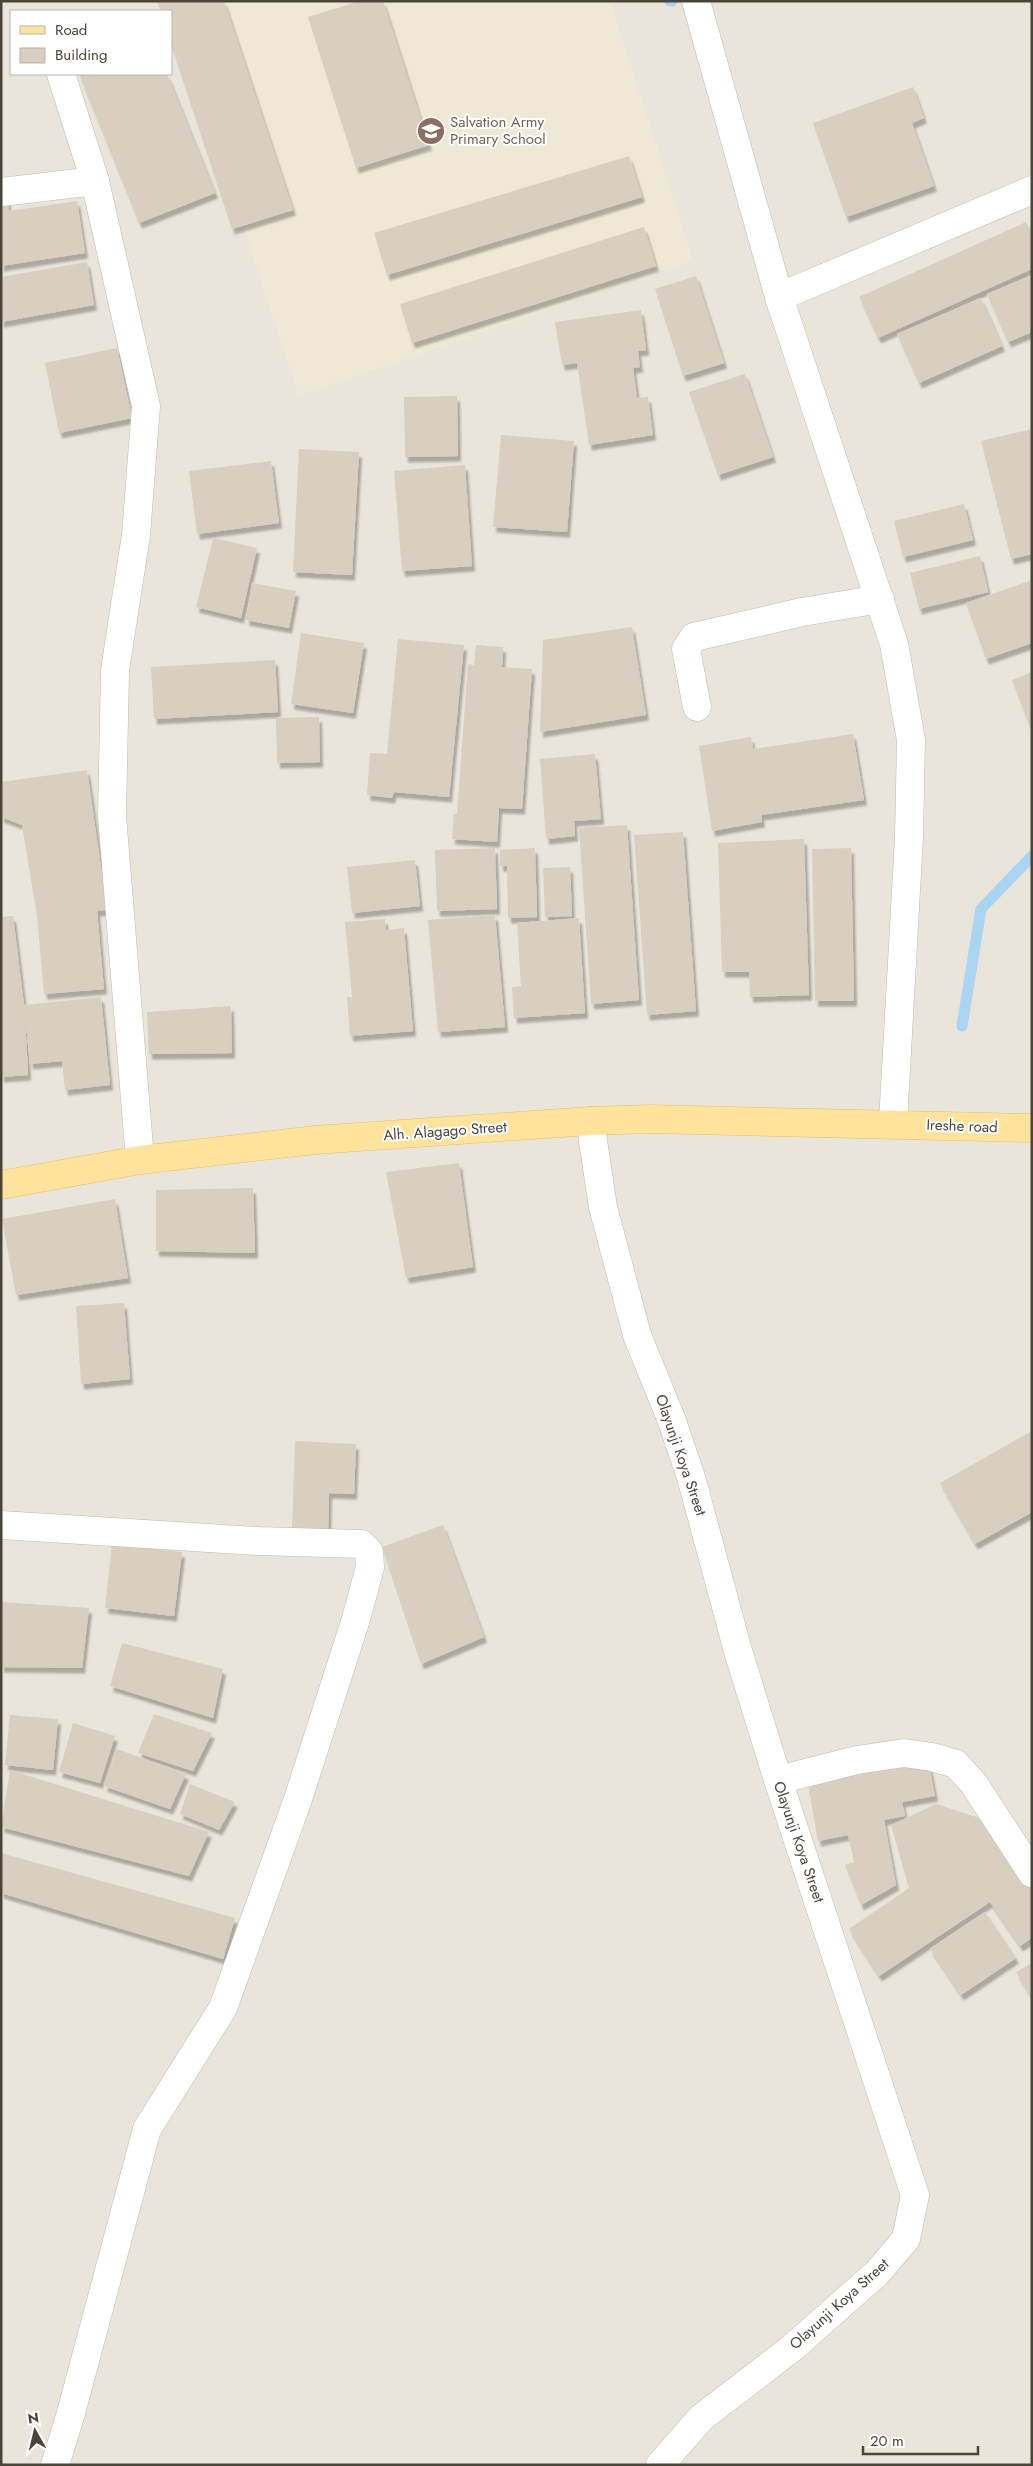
<svg xmlns="http://www.w3.org/2000/svg" width="1033" height="2466" font-family="Jost,sans-serif">
	<style>
		.residential { fill: #eae5da; fill-rule: evenodd }
		.education { fill: #efe8d6 }
		.lines { fill: none; stroke-linecap: round; stroke-linejoin: round }
		.stream { stroke: #a9d4f2; stroke-width: 11 }
		.building { fill: #d8cfc1; filter: url(#shadow) }
		.minor-casing { stroke: #c2bbae; stroke-width: 29 }
		.major-casing { stroke: #e6c16a; stroke-width: 29 }
		.minor { stroke: #fff; stroke-width: 28 }
		.major { stroke: #ffe39c; stroke-width: 28 }
		.labels { text-anchor: middle; dominant-baseline: central; stroke-width: 4; stroke-linejoin: round; paint-order: stroke }
		.education-label { font-size: 15px; fill: #785e54; stroke: #fff; text-anchor: start }
		.street-label { font-size: 15px; fill: #4b4439; stroke: #fff }
	</style>
	<defs>
		<filter id="shadow"><feDropShadow dx="3" dy="5.5" stdDeviation="1" flood-color="#0004"/></filter>
	</defs>
	<rect width="100%" height="100%" fill="#f6f3ec"/>
	<!-- residential -->
	<path class="residential" d="M1,1H1032V2465H1ZM11,11H171V74H11Z"/>
	<!-- education -->
	<polygon class="education" points="168,1 610,1 693,260 299,395"/>
	<g class="lines">
		<!-- stream -->
		<g class="stream">
			<polyline points="670,1 672,1"/>
			<polyline points="962,1026 981,909 1032,856"/>
		</g>
	</g>
	<!-- building -->
	<g class="building">
		<polygon points="157,1 224,1 293,210 232,229 171,44 171,11 161,11"/>
		<polygon points="359,1 383,1 429,145 356,168 308,17"/>
		<polygon points="79,74 167,74 215,193 139,223"/>
		<polygon points="913,87 924,118 912,123 934,186 846,217 813,123"/>
		<polygon points="629,156 642,197 387,275 374,233"/>
		<polygon points="7,197 9,211 77,201 85,253 1,266 1,198"/>
		<polygon points="1026,222 1032,234 1032,269 878,338 859,297"/>
		<polygon points="644,227 656,266 412,343 400,304"/>
		<polygon points="87,262 94,305 1,322 1,277"/>
		<polygon points="1032,275 1032,332 1008,342 987,294"/>
		<polygon points="696,276 724,363 683,376 655,289"/>
		<polygon points="981,298 1002,346 919,383 897,334"/>
		<polygon points="641,310 646,350 638,351 640,367 633,368 637,398 648,397 653,435 589,445 577,363 562,365 555,322"/>
		<polygon points="117,348 132,418 59,433 45,363"/>
		<polygon points="745,374 773,457 718,475 689,392"/>
		<polygon points="457,396 458,456 405,457 404,397"/>
		<polygon points="1032,429 1032,554 1011,559 981,441"/>
		<polygon points="501,435 574,441 567,532 493,527"/>
		<polygon points="299,449 359,452 352,575 293,572"/>
		<polygon points="271,461 279,523 197,534 189,471"/>
		<polygon points="465,465 472,566 402,571 394,471"/>
		<polygon points="964,504 973,540 903,557 894,521"/>
		<polygon points="213,538 257,548 241,618 196,607"/>
		<polygon points="980,556 988,592 919,609 910,573"/>
		<polygon points="1032,580 1032,643 986,659 966,603"/>
		<polygon points="252,583 296,591 289,628 246,620"/>
		<polygon points="632,627 646,715 540,732 543,640"/>
		<polygon points="301,633 364,643 353,713 291,704"/>
		<polygon points="398,639 464,645 449,797 394,792 392,798 367,795 370,753 387,754"/>
		<polygon points="476,645 503,647 502,667 532,669 522,809 499,808 497,842 452,839 454,814 457,814 468,664 474,665"/>
		<polygon points="275,660 278,712 154,719 151,667"/>
		<polygon points="1032,672 1032,732 1012,680"/>
		<polygon points="319,717 320,762 277,763 276,718"/>
		<polygon points="853,734 864,800 761,815 762,822 712,831 699,746 751,737 753,749"/>
		<polygon points="595,754 601,819 574,821 575,836 546,839 540,759"/>
		<polygon points="87,770 107,910 97,911 104,989 44,994 37,916 22,825 1,817 1,782"/>
		<polygon points="627,825 639,1000 591,1004 579,828"/>
		<polygon points="683,832 696,1011 647,1015 634,835"/>
		<polygon points="804,839 809,995 750,997 749,972 722,972 718,843"/>
		<polygon points="495,848 497,909 437,911 435,850"/>
		<polygon points="535,848 537,917 508,918 507,866 500,866 500,850"/>
		<polygon points="851,848 854,1001 815,1001 812,849"/>
		<polygon points="415,860 420,906 352,913 347,867"/>
		<polygon points="570,867 572,916 545,917 543,868"/>
		<polygon points="495,915 505,1027 438,1032 428,920"/>
		<polygon points="13,916 24,1005 101,997 110,1085 65,1090 62,1061 30,1064 25,1015 28,1075 1,1077 1,917"/>
		<polygon points="579,918 585,1013 514,1018 512,987 521,986 517,923"/>
		<polygon points="385,919 386,930 404,928 413,1031 350,1036 347,997 352,997 345,922"/>
		<polygon points="231,1006 232,1053 149,1054 147,1012"/>
		<polygon points="459,1163 473,1267 406,1278 386,1172"/>
		<polygon points="253,1188 255,1253 156,1251 156,1190"/>
		<polygon points="115,1199 128,1278 16,1295 2,1219"/>
		<polygon points="124,1303 130,1379 81,1384 76,1306"/>
		<polygon points="1032,1431 1032,1512 975,1544 940,1483"/>
		<polygon points="295,1441 356,1444 354,1494 329,1493 328,1531 292,1529"/>
		<polygon points="443,1525 484,1637 421,1664 382,1547"/>
		<polygon points="112,1544 182,1552 174,1616 105,1608"/>
		<polygon points="1,1602 89,1608 82,1668 1,1667"/>
		<polygon points="122,1643 223,1669 213,1718 110,1686"/>
		<polygon points="154,1714 212,1733 193,1771 138,1753"/>
		<polygon points="10,1715 58,1719 53,1770 5,1765"/>
		<polygon points="73,1723 115,1736 100,1783 59,1772"/>
		<polygon points="117,1749 186,1774 170,1809 104,1786"/>
		<polygon points="928,1760 935,1796 902,1802 905,1816 884,1820 896,1885 861,1905 845,1865 854,1862 848,1835 818,1841 807,1779"/>
		<polygon points="10,1770 209,1832 189,1876 1,1827"/>
		<polygon points="190,1784 235,1802 219,1830 180,1814"/>
		<polygon points="936,1804 983,1819 1032,1890 1032,1938 1020,1946 990,1902 879,1976 849,1929 909,1888 891,1825"/>
		<polygon points="1,1853 235,1918 223,1959 1,1893"/>
		<polygon points="985,1912 1016,1958 961,1995 930,1949"/>
		<polygon points="1032,1963 1032,1998 1016,1972"/>
	</g>
	<g class="lines">
		<defs>
			<g id="minor">
				<polyline points="696,1 779,297 894,644 911,740 909,837 893,1123"/>
				<polyline points="61,74 95,181 146,406 136,535 115,670 112,816 140,1160"/>
				<polyline points="1,192 95,181"/>
				<polyline points="779,297 1032,190"/>
				<polyline points="697,707 686,649 694,637 802,612 880,599"/>
				<polyline points="590,1121 603,1207 637,1335 672,1421 691,1477 738,1651 778,1780 915,2195 906,2239 877,2273 792,2348 701,2418 660,2465"/>
				<polyline points="1,1525 257,1541 361,1544 369,1552 370,1567 356,1619 298,1799 223,2008 147,2129 71,2413 55,2465"/>
				<polyline points="778,1780 857,1760 904,1753 932,1757 956,1764 974,1784 1032,1873"/>
			</g>
			<polyline id="major" points="1,1185 140,1160 315,1140 590,1121 650,1119 1032,1128"/>
		</defs>
		<!-- minor casing -->
		<use href="#minor" class="minor-casing"/>
		<!-- major casing -->
		<use href="#major" class="major-casing"/>
		<!-- minor -->
		<use href="#minor" class="minor"/>
		<!-- major -->
		<use href="#major" class="major"/>
	</g>
	<!-- icons -->
	<defs>
		<symbol id="school-disc" viewBox="-11 -11 22 22"><circle r="9.5" fill="#8d6e63" stroke="#fff"/><path d="M0-5L7-2L0 1L-7-2ZM-4 1L0 2.5L4 1V4Q0 6-4 4Z" fill="#fff"/></symbol>
	</defs>
	<g fill-rule="evenodd">
		<use href="#school-disc" x="415" y="115" width="32" height="32"/>
	</g>
	<g class="labels">
		<!-- education labels -->
		<g class="education-label">
			<text x="450" y="122">Salvation Army<tspan x="450" dy="17">Primary School</tspan></text>
		</g>
		<!-- street labels -->
		<g class="street-label">
			<text transform="translate(962 1126) rotate(2)">Ireshe road</text>
			<text transform="translate(445 1131) rotate(-4)">Alh. Alagago Street</text>
			<text transform="translate(681 1455) rotate(71)">Olayunji Koya Street</text>
			<text transform="translate(799 1842) rotate(71)">Olayunji Koya Street</text>
			<text transform="translate(839 2304) rotate(-42)">Olayunji Koya Street</text>
		</g>
	</g>
	<!-- border -->
	<rect width="1033" height="2466" fill="none" stroke="#4b4439" stroke-width="5"/>
	<!-- legend -->
	<rect x="10" y="10" width="162" height="65" fill="#ffffff" stroke="#b7b4b0"/>
	<rect x="20" y="26" width="25" height="8" fill="#ffe39c" stroke="#b7b4b0"/>
	<text x="55" y="35" font-size="15" fill="#4b4439">Road</text>
	<rect x="20" y="48" width="25" height="15" fill="#d8cfc1" stroke="#b7b4b0"/>
	<text x="55" y="60" font-size="15" fill="#4b4439">Building</text>
	<!-- north arrow -->
	<g transform="translate(35 2431) rotate(352)" stroke="#ffffff" stroke-width="4" paint-order="stroke">
	<path d="M0-4L9 19L0 12L-9 19Z" fill="#4b4439"/>
	<text y="-8" font-size="14" font-weight="bold" text-anchor="middle" fill="#4b4439">N</text>
	</g>
	<!-- scale -->
	<path d="M863 2446v8h115v-8" fill="none" stroke="#4b4439" stroke-width="2.5"/>
	<text x="870" y="2446" font-size="15" fill="#4b4439" stroke="#ffffff" stroke-width="4" paint-order="stroke">20 m</text>
</svg>
